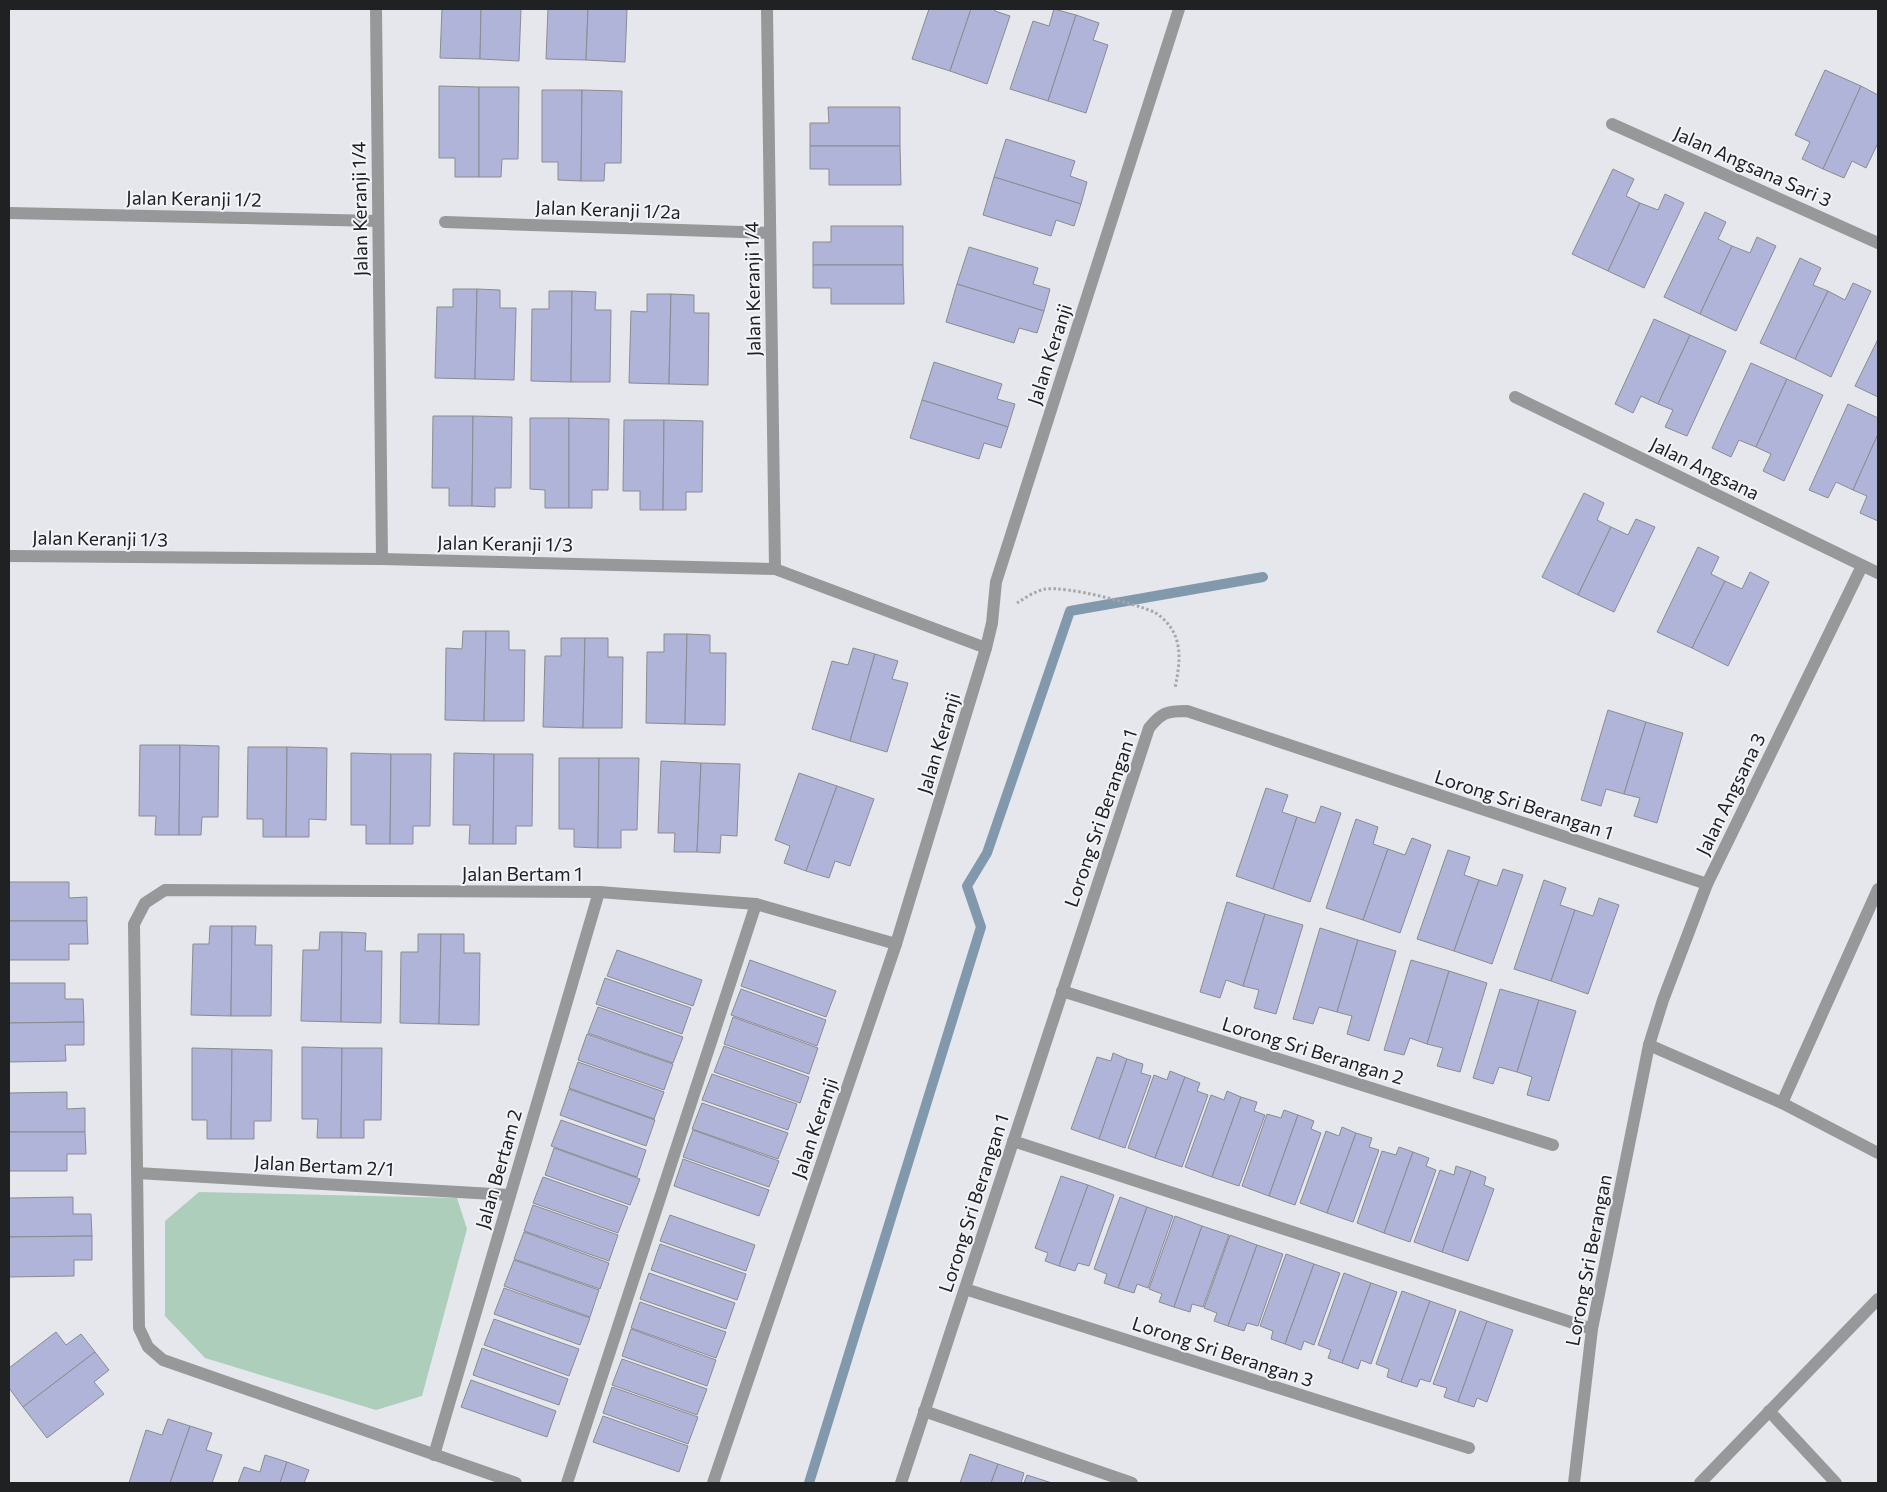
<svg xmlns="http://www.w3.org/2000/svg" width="1887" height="1492" font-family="Commissioner,sans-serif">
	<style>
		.green { fill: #acceba }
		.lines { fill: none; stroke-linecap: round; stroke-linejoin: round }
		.stream { stroke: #8299ad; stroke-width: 10 }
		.building { fill: #afb4d8; stroke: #8b8c91 }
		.path { stroke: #a5a6aa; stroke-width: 3; stroke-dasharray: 2.5 2.5; stroke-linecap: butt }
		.minor { stroke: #969899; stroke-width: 12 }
		.labels { text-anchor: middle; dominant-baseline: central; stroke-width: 4; stroke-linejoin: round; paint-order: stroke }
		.street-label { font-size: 19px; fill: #202122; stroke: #f3f4f9 }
	</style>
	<rect width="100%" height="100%" fill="#e6e7ec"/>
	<!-- green -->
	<polygon class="green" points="199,1192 457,1198 467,1229 422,1396 376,1410 205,1358 165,1316 165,1221"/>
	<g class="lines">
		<!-- stream -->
		<polyline class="stream" points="809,1483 981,927 967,886 987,853 1070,611 1263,577"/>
	</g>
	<!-- building -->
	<g class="building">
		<polygon points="442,9 481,9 480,59 440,58"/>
		<polygon points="481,9 521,9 519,61 480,59"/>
		<polygon points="548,9 588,9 586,60 546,59"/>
		<polygon points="588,9 627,9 625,62 586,60"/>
		<polygon points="929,9 971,9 950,71 912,59"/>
		<polygon points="971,9 995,9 995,11 1010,16 987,84 950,71"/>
		<polygon points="1054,9 1076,15 1048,101 1010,89 1033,21 1049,26"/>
		<polygon points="1076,15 1099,23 1093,40 1108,45 1086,113 1048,101"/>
		<polygon points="1825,70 1861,86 1823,169 1802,159 1810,142 1795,135"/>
		<polygon points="439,86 479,87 479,177 455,177 455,158 439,158"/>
		<polygon points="1861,86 1878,95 1878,143 1866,168 1852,161 1844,178 1823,169"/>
		<polygon points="479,87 519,87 518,159 502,159 501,177 479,177"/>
		<polygon points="542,90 582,90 581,181 558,180 558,162 542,162"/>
		<polygon points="582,90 622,91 621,163 605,163 604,181 581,181"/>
		<polygon points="828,107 900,107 900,146 810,146 810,123 829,123"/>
		<polygon points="1006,139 1075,161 1070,176 1087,182 1081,204 994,177"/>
		<polygon points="810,146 900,146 901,185 829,185 829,169 810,169"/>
		<polygon points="1613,169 1634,179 1626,196 1640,203 1608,271 1572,254"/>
		<polygon points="994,177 1081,204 1074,226 1056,220 1051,236 983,215"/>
		<polygon points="1665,194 1684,203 1644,288 1608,271 1640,203 1658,210"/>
		<polygon points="1705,212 1726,222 1718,239 1732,246 1700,314 1664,297"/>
		<polygon points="831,226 903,226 903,265 813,265 813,242 831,242"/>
		<polygon points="1757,237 1776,246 1736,331 1700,314 1732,246 1750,253"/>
		<polygon points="969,247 1038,268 1033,284 1050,289 1044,311 957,284"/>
		<polygon points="1800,258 1821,268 1813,285 1828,291 1795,359 1760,343"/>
		<polygon points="813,265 903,265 904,304 831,304 831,288 813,288"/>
		<polygon points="1853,283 1871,291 1831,377 1795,359 1828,291 1845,300"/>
		<polygon points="957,284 1044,311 1037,333 1019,328 1014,343 946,322"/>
		<polygon points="453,289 477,289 475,379 435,378 437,307 453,307"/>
		<polygon points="477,289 500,290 500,308 516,308 514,380 475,379"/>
		<polygon points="549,291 572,291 571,382 531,381 532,309 549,309"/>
		<polygon points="572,291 596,292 595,310 611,310 610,382 571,382"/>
		<polygon points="647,294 671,294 669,384 629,383 631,311 647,312"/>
		<polygon points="671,294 694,295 694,313 709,313 708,385 669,384"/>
		<polygon points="1654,319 1690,335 1658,404 1641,396 1633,413 1615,404"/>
		<polygon points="1690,335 1726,351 1687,436 1665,427 1673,410 1658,404"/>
		<polygon points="1878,339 1878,397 1855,386"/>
		<polygon points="934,362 1002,384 997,399 1015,404 1008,427 922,400"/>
		<polygon points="1751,363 1787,379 1756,447 1739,440 1731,457 1712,448"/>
		<polygon points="1787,379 1823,395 1784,481 1763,471 1771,454 1756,447"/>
		<polygon points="922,400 1008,427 1001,448 984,443 979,459 910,438"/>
		<polygon points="1848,404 1878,418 1878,434 1853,490 1836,482 1828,498 1809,490"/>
		<polygon points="433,416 473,416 472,506 449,506 449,488 432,488"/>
		<polygon points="473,416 512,417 511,488 495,488 495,507 472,506"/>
		<polygon points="530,418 569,418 569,508 545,508 545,490 530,489"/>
		<polygon points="569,418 609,419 608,490 592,490 592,508 569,508"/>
		<polygon points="624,420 664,420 663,510 640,510 640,491 623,491"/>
		<polygon points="664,420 703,421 702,492 686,492 686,510 663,510"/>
		<polygon points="1878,434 1878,521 1860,513 1867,496 1853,490"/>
		<polygon points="1584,493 1604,503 1597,520 1611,527 1578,595 1542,577"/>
		<polygon points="1636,519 1655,527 1614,612 1578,595 1611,527 1628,535"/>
		<polygon points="1698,547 1719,557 1711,574 1725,581 1692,648 1657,632"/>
		<polygon points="1750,572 1769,582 1728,666 1692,648 1725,581 1742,589"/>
		<polygon points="463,631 486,631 484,721 445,720 446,648 462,649"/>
		<polygon points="486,631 509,631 509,650 525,650 524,721 484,721"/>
		<polygon points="664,634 687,634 685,724 646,723 647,652 664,652"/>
		<polygon points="687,634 710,635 710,653 726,653 725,725 685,724"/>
		<polygon points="561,638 585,638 583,728 543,727 545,656 561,656"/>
		<polygon points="585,638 608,638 608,657 623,657 622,728 583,728"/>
		<polygon points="853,648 875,654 850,741 812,729 832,661 848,665"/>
		<polygon points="875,654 898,661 892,679 908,683 887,752 850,741"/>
		<polygon points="1608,710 1646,722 1624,794 1606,789 1601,806 1581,800"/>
		<polygon points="1646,722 1683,733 1657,823 1634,816 1640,798 1624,794"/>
		<polygon points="140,745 180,745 179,835 155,835 156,816 139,816"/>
		<polygon points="180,745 219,746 218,817 202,817 201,835 179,835"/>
		<polygon points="248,747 287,747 286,837 263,837 263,819 247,819"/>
		<polygon points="287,747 327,748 326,820 309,819 309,837 286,837"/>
		<polygon points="351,753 391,754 390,844 366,844 366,825 351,825"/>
		<polygon points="454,753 494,754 493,844 469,844 470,825 453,825"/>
		<polygon points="391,754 431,754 430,826 413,826 413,844 390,844"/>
		<polygon points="494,754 533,754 532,826 516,826 516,844 493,844"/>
		<polygon points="559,758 599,758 598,848 574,847 574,829 559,829"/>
		<polygon points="599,758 639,758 637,830 621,830 621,848 598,848"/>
		<polygon points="661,761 701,763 697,852 674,852 675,833 658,833"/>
		<polygon points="701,763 740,764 737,836 721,835 720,853 697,852"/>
		<polygon points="799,773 837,786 806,871 784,863 790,846 775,840"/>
		<polygon points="837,786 874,799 850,866 835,861 829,878 806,871"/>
		<polygon points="1266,788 1288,795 1282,812 1297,817 1273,889 1236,876"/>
		<polygon points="1321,806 1341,813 1310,902 1273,889 1297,817 1315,823"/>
		<polygon points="1356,819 1378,827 1373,844 1388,849 1363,920 1326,908"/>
		<polygon points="1412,838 1431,845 1400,933 1363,920 1388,849 1405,855"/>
		<polygon points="1448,850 1470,857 1464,875 1479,880 1454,951 1417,939"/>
		<polygon points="1503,869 1523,875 1492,964 1454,951 1479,880 1497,886"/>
		<polygon points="1544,880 1566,888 1560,905 1575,910 1551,981 1514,969"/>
		<polygon points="9,882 69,882 69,898 87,897 87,921 9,921"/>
		<polygon points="1599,898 1619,905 1588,994 1551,981 1575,910 1593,916"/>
		<polygon points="1227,902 1265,914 1243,986 1226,980 1220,998 1200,992"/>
		<polygon points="1265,914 1303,925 1276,1014 1254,1008 1259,990 1243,986"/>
		<polygon points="9,921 87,921 88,944 69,944 69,960 9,960"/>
		<polygon points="210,926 232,926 231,1016 191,1015 193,944 209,944"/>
		<polygon points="232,926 256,926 255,945 272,945 271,1016 231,1016"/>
		<polygon points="1320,928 1358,940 1337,1012 1319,1007 1313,1024 1293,1019"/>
		<polygon points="320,932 342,932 341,1022 301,1021 303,950 319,950"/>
		<polygon points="342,932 366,933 365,951 382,951 381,1023 341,1022"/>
		<polygon points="418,934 441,934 439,1024 400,1023 401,952 418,952"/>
		<polygon points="441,934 464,934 464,953 480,953 479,1025 439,1024"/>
		<polygon points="1358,940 1396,951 1369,1041 1347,1034 1352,1016 1337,1012"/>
		<polygon points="617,950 702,980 693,1006 607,976"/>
		<polygon points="750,960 836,991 826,1017 741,986"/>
		<polygon points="1411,960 1449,971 1427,1044 1410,1038 1404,1055 1384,1050"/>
		<polygon points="1449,971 1487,983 1460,1072 1437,1066 1443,1048 1427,1044"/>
		<polygon points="605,978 691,1008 682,1034 596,1004"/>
		<polygon points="9,983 65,983 65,999 83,999 84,1022 9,1023"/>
		<polygon points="741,989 826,1020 817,1046 731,1015"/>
		<polygon points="1500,989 1539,1000 1517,1072 1499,1067 1493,1084 1473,1078"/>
		<polygon points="1539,1000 1576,1011 1549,1101 1527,1095 1532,1077 1517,1072"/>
		<polygon points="598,1007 683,1037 673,1063 588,1033"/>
		<polygon points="733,1017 818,1048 809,1074 724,1044"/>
		<polygon points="84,1022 84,1045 65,1045 66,1061 9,1062 9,1023"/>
		<polygon points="587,1034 673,1064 664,1090 578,1060"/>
		<polygon points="724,1046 809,1077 800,1103 714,1072"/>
		<polygon points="302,1047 342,1048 341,1138 317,1138 318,1119 302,1119"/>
		<polygon points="192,1048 232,1049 231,1139 207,1139 207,1120 192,1120"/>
		<polygon points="342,1048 382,1048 381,1120 364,1120 364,1138 341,1138"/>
		<polygon points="232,1049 272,1050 271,1121 254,1121 254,1139 231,1139"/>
		<polygon points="1113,1053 1127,1059 1099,1139 1071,1129 1097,1057 1111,1061"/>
		<polygon points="1127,1059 1143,1064 1141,1073 1151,1076 1125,1148 1099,1139"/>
		<polygon points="578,1062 664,1092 654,1119 569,1088"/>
		<polygon points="1170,1071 1185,1077 1155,1158 1128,1148 1154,1075 1167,1080"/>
		<polygon points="712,1074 797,1104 788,1130 702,1100"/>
		<polygon points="1185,1077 1200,1083 1197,1091 1208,1095 1182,1167 1155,1158"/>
		<polygon points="569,1089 655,1120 646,1146 560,1115"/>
		<polygon points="1227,1091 1241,1097 1212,1177 1185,1167 1211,1095 1224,1100"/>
		<polygon points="67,1092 67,1109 85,1108 85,1132 9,1132 9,1093"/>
		<polygon points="1241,1097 1257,1102 1254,1111 1265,1115 1239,1186 1212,1177"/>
		<polygon points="702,1103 788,1133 778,1159 692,1129"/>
		<polygon points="1284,1110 1298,1115 1269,1196 1242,1186 1267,1114 1281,1118"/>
		<polygon points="1298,1115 1314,1121 1311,1129 1321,1133 1295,1205 1269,1196"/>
		<polygon points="561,1120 646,1150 637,1177 551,1146"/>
		<polygon points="1342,1127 1356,1133 1327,1213 1300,1203 1326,1131 1339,1136"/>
		<polygon points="693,1130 779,1161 769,1187 683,1157"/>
		<polygon points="9,1132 85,1132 86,1154 67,1154 67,1171 9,1171"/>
		<polygon points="1356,1133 1372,1138 1369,1147 1379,1150 1353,1222 1327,1213"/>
		<polygon points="1399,1147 1413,1152 1384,1233 1357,1223 1382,1151 1396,1155"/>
		<polygon points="554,1148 640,1179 630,1205 545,1175"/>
		<polygon points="1413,1152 1429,1158 1426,1166 1436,1170 1410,1242 1384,1233"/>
		<polygon points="683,1159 769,1190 759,1216 674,1186"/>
		<polygon points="1456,1166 1471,1171 1442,1252 1414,1242 1440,1170 1454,1175"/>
		<polygon points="1471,1171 1486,1177 1484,1185 1494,1189 1468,1261 1442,1252"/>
		<polygon points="1061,1176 1088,1185 1059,1266 1045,1261 1048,1253 1035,1248"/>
		<polygon points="543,1177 628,1207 618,1233 533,1203"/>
		<polygon points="1088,1185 1114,1195 1089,1266 1078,1263 1075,1271 1059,1266"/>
		<polygon points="73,1197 73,1214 91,1214 92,1236 9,1237 9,1198"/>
		<polygon points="1120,1197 1147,1207 1118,1288 1104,1283 1107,1274 1094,1269"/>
		<polygon points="533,1205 618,1235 609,1261 524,1231"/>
		<polygon points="1147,1207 1173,1216 1148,1288 1137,1284 1134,1293 1118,1288"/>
		<polygon points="670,1215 755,1245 746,1271 660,1241"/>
		<polygon points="1175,1216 1202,1226 1174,1307 1159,1302 1162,1294 1149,1289"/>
		<polygon points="1202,1226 1229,1235 1203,1307 1192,1304 1190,1312 1174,1307"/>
		<polygon points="524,1232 609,1263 600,1289 514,1259"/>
		<polygon points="1230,1235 1257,1245 1228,1326 1214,1321 1217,1313 1204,1308"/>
		<polygon points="92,1236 92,1260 74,1260 74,1276 9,1277 9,1237"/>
		<polygon points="660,1244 746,1274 737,1300 651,1270"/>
		<polygon points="1257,1245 1283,1254 1258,1326 1247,1323 1244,1331 1228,1326"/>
		<polygon points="1286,1254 1314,1264 1285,1344 1271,1339 1273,1331 1260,1326"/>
		<polygon points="514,1260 599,1290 590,1317 504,1286"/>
		<polygon points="1314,1264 1340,1273 1314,1345 1304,1341 1301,1350 1285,1344"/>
		<polygon points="649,1273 735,1303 726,1329 640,1299"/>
		<polygon points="1344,1273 1371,1283 1342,1363 1328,1358 1331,1350 1318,1345"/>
		<polygon points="1371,1283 1397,1292 1371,1364 1361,1360 1358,1369 1342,1363"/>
		<polygon points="504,1288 590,1318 580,1345 494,1314"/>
		<polygon points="1402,1291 1430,1301 1401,1382 1387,1377 1389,1369 1376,1364"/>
		<polygon points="1430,1301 1456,1310 1430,1382 1420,1379 1417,1387 1401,1382"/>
		<polygon points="640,1302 726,1332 716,1358 631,1328"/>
		<polygon points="1460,1311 1487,1321 1458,1402 1444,1397 1447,1388 1433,1384"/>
		<polygon points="494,1319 579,1349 569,1376 484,1345"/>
		<polygon points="1487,1321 1513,1330 1487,1402 1477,1398 1474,1407 1458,1402"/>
		<polygon points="631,1329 716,1360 707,1386 622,1356"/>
		<polygon points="56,1332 66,1345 81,1334 95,1352 23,1407 9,1388 9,1368"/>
		<polygon points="482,1348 568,1379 559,1405 473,1375"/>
		<polygon points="95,1352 109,1370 94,1382 104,1394 47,1438 23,1407"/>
		<polygon points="622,1359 707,1389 697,1415 612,1385"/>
		<polygon points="471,1380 556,1411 547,1437 461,1407"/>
		<polygon points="612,1387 698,1417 688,1444 603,1413"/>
		<polygon points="603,1416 688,1446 679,1472 593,1442"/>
		<polygon points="168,1419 190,1426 170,1483 129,1483 146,1430 162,1435"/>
		<polygon points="190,1426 212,1433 206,1450 222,1455 212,1483 170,1483"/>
		<polygon points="970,1454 998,1464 991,1483 960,1483"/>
		<polygon points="265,1455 287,1462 280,1483 238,1483 244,1467 260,1472"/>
		<polygon points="287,1462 309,1470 304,1483 280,1483"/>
		<polygon points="998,1464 1024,1473 1021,1483 991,1483"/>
		<polygon points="1027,1475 1052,1483 1024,1483"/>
	</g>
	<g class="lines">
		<!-- path -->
		<path class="path" d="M1017,603C1025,598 1035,591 1045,589C1067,586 1133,603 1154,612C1160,615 1168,623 1171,628C1183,646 1179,668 1175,688"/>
		<!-- minor -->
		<g class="minor">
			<polyline points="376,9 382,559"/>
			<polyline points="767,9 775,569"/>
			<polyline points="1612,124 1878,243"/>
			<polyline points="9,213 378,221"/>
			<polyline points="445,222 770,233"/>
			<polyline points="1515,397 1878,573"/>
			<polyline points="9,556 382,559 775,569 986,648"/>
			<polyline points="1062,991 1553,1145"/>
			<polyline points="1649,1045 1782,1103 1878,1153"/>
			<polyline points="1782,1103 1878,889"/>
			<polyline points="1013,1141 1592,1329"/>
			<polyline points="137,1173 510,1195"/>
			<polyline points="965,1289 1469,1448"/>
			<polyline points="924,1411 1132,1483"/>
			<polyline points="1769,1411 1836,1483"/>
			<polyline points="434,1455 599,892"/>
			<polyline points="516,1483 163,1360 148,1347 139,1328 134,924 145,903 165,890 599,892 756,904 896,944"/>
			<polyline points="567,1483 756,904"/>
			<polyline points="713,1483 896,944 986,648 992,623 996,582 1179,9"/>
			<path d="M901,1483L1149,728C1162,712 1167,711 1187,711L1707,884"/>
			<polyline points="1574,1483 1592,1329 1649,1045 1663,1000 1707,884 1862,566"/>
			<polyline points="1700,1483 1878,1299"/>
		</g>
	</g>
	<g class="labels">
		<!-- street labels -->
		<g class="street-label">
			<text transform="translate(1753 166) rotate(24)">Jalan Angsana Sari 3</text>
			<text transform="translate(194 198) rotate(1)">Jalan Keranji 1/2</text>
			<text transform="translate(359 209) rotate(-91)">Jalan Keranji 1/4</text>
			<text transform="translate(608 209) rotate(2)">Jalan Keranji 1/2a</text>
			<text transform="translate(752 289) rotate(-91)">Jalan Keranji 1/4</text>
			<text transform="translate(1049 354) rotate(-72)">Jalan Keranji</text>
			<text transform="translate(1705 468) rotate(26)">Jalan Angsana</text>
			<text transform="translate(100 538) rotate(1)">Jalan Keranji 1/3</text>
			<text transform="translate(505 543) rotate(1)">Jalan Keranji 1/3</text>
			<text transform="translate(938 743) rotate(-73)">Jalan Keranji</text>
			<text transform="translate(1730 794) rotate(-64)">Jalan Angsana 3</text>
			<text transform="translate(1524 804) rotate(18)">Lorong Sri Berangan 1</text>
			<text transform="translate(1100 818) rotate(-71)">Lorong Sri Berangan 1</text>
			<text x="522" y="873">Jalan Bertam 1</text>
			<text transform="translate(1313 1050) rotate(17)">Lorong Sri Berangan 2</text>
			<text transform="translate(814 1128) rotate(-71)">Jalan Keranji</text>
			<text transform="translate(324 1165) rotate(3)">Jalan Bertam 2/1</text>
			<text transform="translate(498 1169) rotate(-74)">Jalan Bertam 2</text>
			<text transform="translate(973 1203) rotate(-72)">Lorong Sri Berangan 1</text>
			<text transform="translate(1588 1260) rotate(-79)">Lorong Sri Berangan</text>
			<text transform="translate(1223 1351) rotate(18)">Lorong Sri Berangan 3</text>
		</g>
	</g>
	<!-- border -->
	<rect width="1887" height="1492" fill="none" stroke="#202122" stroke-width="20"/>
</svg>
